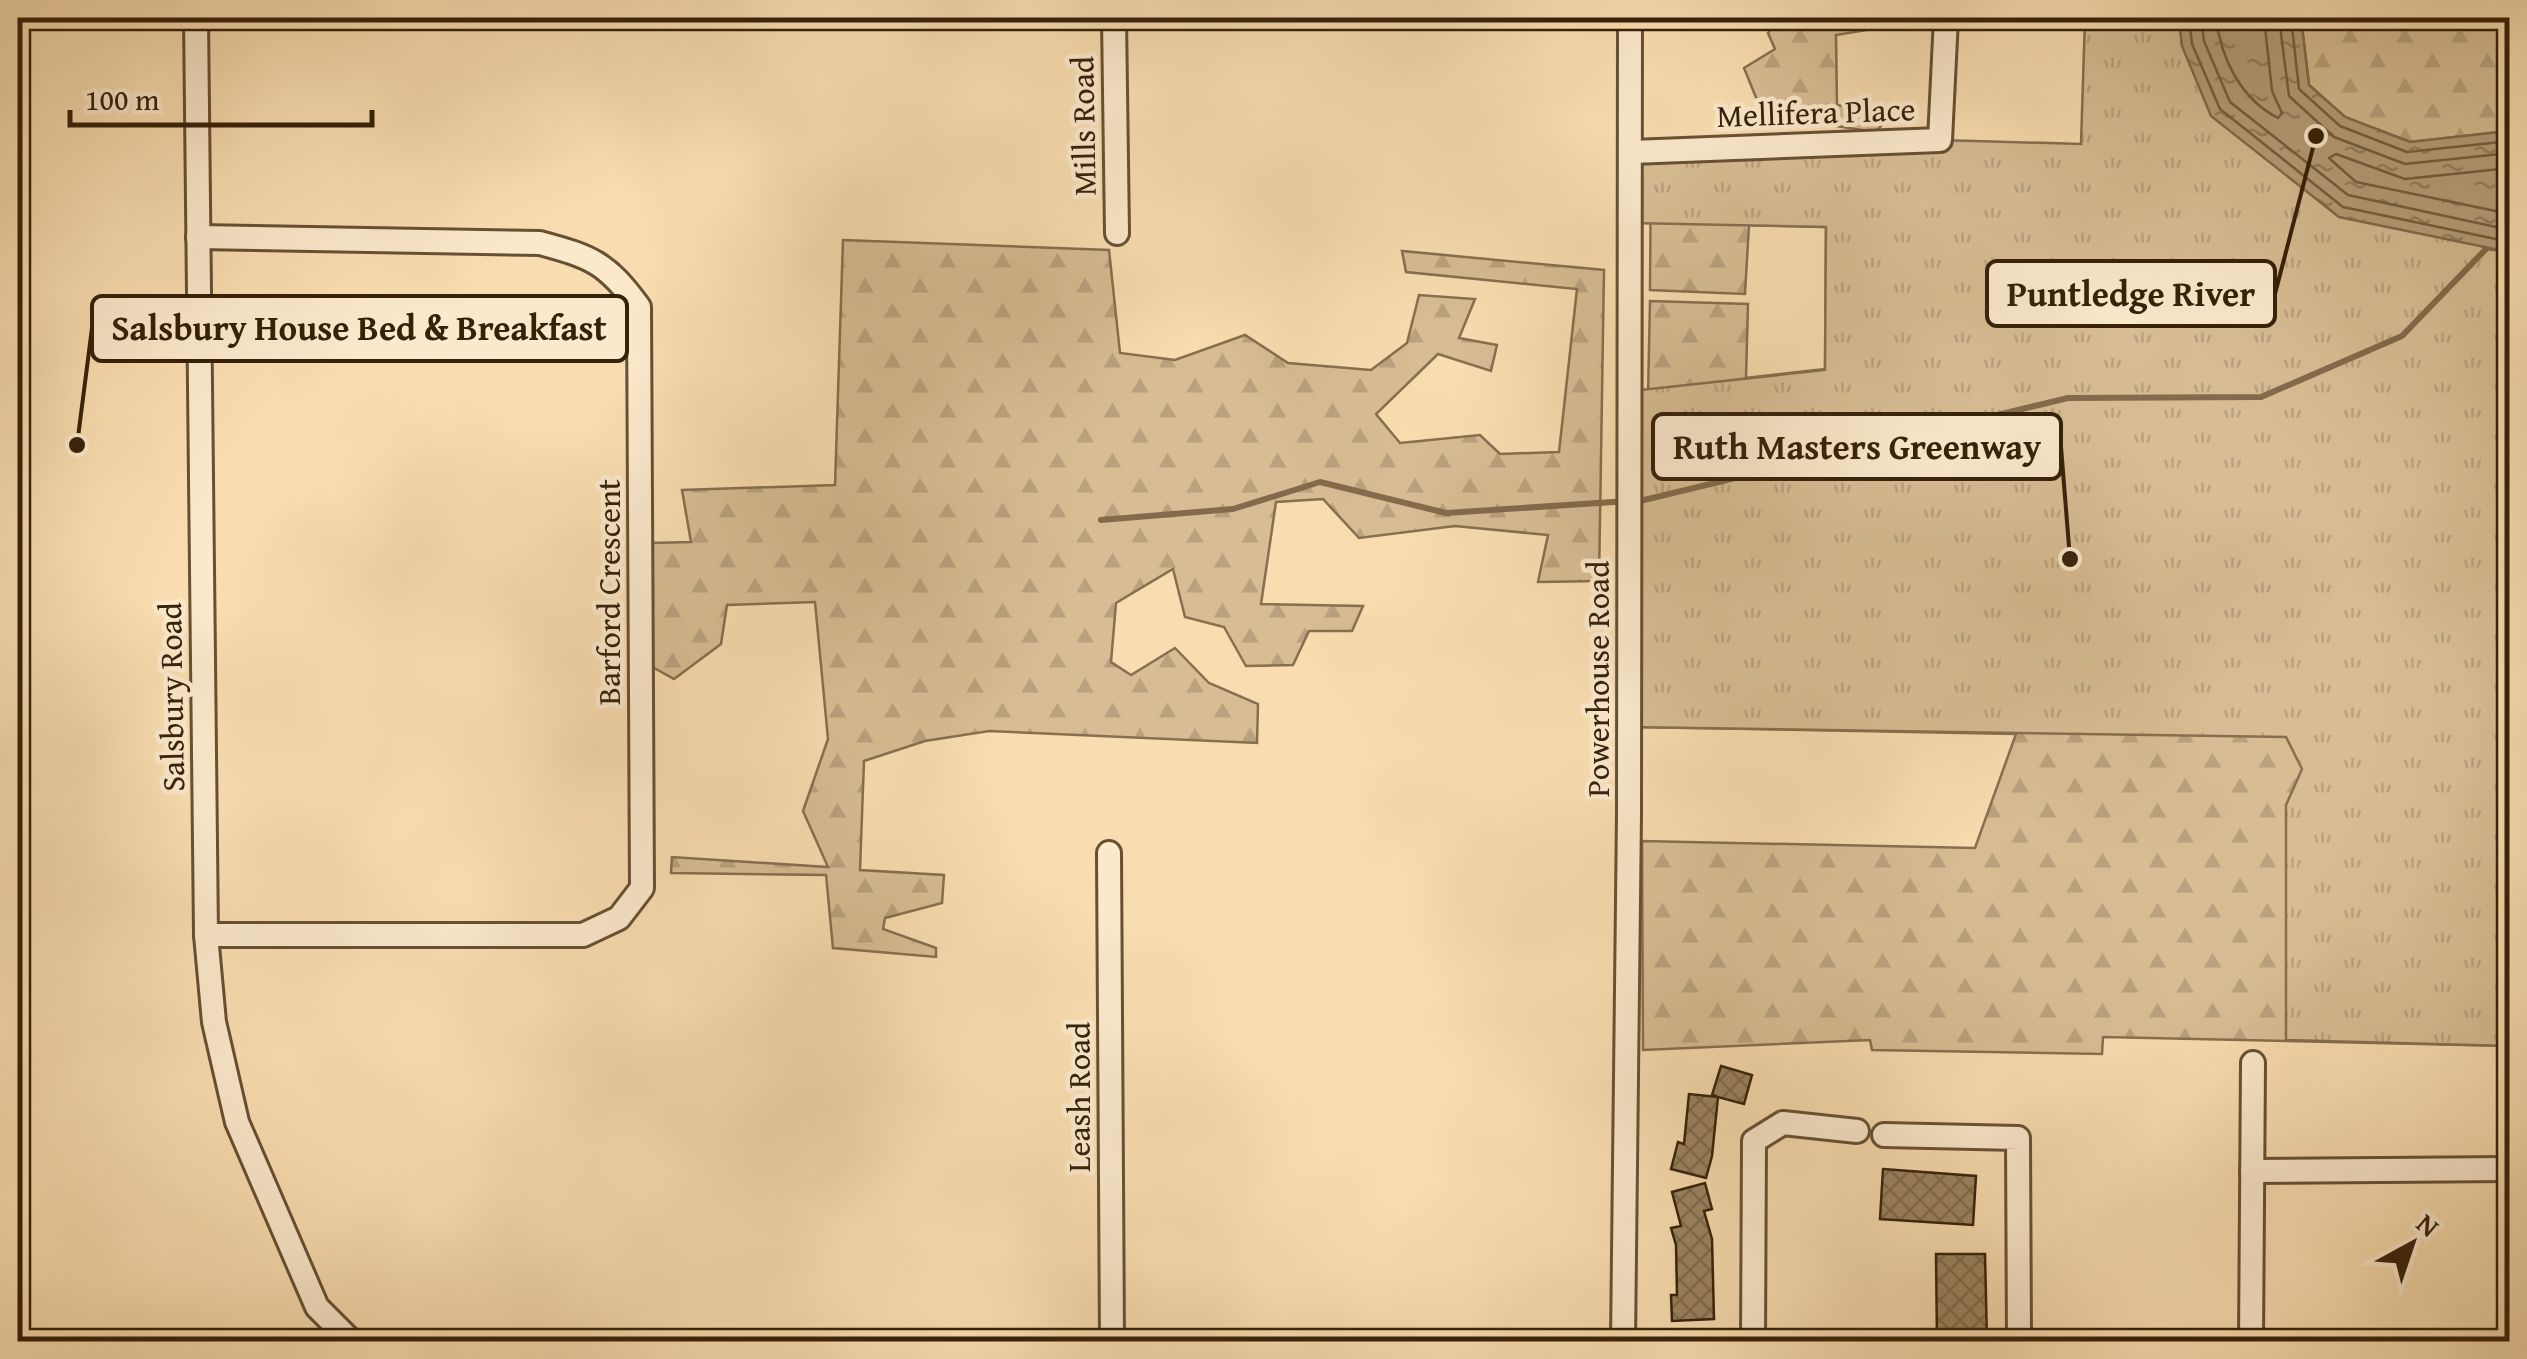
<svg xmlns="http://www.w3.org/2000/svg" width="2527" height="1359" font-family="'Gentium Book Plus',serif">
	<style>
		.forest { fill: url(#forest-firs); stroke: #876f4f; stroke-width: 2.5 }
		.park { fill: url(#park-tufts); stroke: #876f4f; stroke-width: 2.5 }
		.water { fill: url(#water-ripples); stroke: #836b4c; stroke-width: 2.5 }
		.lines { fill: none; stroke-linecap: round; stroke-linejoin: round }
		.shore { stroke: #765f41; stroke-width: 2.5 }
		.stream { stroke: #836b4c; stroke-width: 6 }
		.building { fill: url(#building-cross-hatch); stroke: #36210a; stroke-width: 2.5 }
		.minor-casing { stroke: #675034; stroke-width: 28 }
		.minor { stroke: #fbe9cc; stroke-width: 22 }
		.labels { text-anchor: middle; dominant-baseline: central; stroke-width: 9; stroke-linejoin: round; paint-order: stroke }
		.street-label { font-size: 32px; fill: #36210a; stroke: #fbe9cc }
		.leader { fill: none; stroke: #36210a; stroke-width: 4 }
		.callout-dot { fill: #36210a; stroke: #fbe9cc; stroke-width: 4 }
		.callout { fill: #fbe9cc; stroke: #36210a; stroke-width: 4 }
		.callout-label { font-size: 35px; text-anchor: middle; font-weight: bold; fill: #36210a }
	</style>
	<defs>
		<pattern id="forest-firs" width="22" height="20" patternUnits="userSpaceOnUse" patternTransform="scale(2.5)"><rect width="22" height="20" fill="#d8bd94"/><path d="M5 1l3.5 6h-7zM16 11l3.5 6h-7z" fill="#baa27e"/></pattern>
		<pattern id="park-tufts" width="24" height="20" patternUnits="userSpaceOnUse" patternTransform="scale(2.5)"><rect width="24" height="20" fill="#d8bd94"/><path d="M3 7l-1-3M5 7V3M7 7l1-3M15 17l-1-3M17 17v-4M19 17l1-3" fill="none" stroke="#baa27e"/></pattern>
		<pattern id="water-ripples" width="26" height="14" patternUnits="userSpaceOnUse" patternTransform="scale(2.5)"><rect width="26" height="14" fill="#b79d78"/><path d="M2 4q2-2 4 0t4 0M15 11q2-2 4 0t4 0" fill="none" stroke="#968061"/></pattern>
		<pattern id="building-cross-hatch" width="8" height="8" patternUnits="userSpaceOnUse" patternTransform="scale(2.5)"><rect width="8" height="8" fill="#9b8360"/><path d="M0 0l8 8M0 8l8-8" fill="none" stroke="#7f6b4d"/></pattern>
	</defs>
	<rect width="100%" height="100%" fill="#f9ddb0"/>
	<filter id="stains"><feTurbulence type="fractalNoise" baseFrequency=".002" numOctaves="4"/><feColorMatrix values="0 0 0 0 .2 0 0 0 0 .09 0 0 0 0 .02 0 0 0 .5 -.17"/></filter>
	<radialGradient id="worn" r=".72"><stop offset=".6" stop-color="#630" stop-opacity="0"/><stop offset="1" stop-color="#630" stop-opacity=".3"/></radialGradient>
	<!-- forest -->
	<g class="forest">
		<polygon points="1778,18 1873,18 1873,29 1836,35 1837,105 1890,115 1876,132 1788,119 1757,100 1744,68 1775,49 1768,33"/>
		<polygon points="2179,18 2182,46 2486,249 2509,252 2509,1046 2103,1037 2102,1054 1872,1050 1870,1040 1643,1050 1642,841 1975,848 2016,734 1641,727 1650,301 1748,304 1746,378 1825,369 1826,227 1749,225 1745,294 1650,290 1651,153 2087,164"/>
		<polygon points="2301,18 2509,18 2509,131 2410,142 2345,117 2309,85"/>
		<polygon points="843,240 1109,250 1120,353 1175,360 1245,335 1288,363 1371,370 1407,343 1419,295 1475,299 1459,338 1497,345 1491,371 1438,354 1376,414 1400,443 1480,435 1500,454 1559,452 1577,289 1406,272 1402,251 1604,270 1599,581 1538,582 1548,535 1455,526 1359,538 1323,499 1276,502 1261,604 1363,606 1352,631 1309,631 1293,665 1246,666 1224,627 1185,617 1173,569 1116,603 1111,662 1131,675 1175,648 1209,683 1258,704 1257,743 989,731 925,741 864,761 860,870 944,875 942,903 885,918 883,929 936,948 936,957 833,948 826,875 671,873 672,857 828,867 803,811 828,739 815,602 727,605 721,644 674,679 647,664 651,543 691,542 682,490 835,485"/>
	</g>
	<!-- park -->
	<polygon class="park" points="2085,18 2179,18 2182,46 2486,249 2509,252 2509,1046 2286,1040 2286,805 2302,769 2286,737 1629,727 1631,391 1825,370 1826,227 1632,223 1632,152 1940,140 2081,144"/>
	<!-- water -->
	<polygon class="water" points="2179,18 2301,18 2309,85 2345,117 2410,142 2509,131 2509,252 2339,217 2211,116 2182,46"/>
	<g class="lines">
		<!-- shore -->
		<g class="shore">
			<polyline points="2189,18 2192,44 2220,109 2343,207 2510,242"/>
			<polyline points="2201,18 2204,41 2230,102 2348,195 2510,230"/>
			<path d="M2216,18C2221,59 2241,99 2278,118L2282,113L2272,91L2264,18"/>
			<polyline points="2279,18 2289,96 2334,137 2405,164 2510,153"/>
			<polyline points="2291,18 2299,89 2340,126 2407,152 2510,141"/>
			<polyline points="2510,168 2405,179 2336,154 2329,158 2356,182 2510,214"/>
		</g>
		<!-- stream -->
		<polyline class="stream" points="1101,520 1233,509 1320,482 1446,513 1644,500 2068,398 2261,397 2402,336 2486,249"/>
	</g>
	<!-- building -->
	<g class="building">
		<polygon points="1721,1066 1752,1075 1744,1104 1718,1097 1712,1156 1706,1178 1671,1169 1678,1142 1684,1144 1689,1094 1718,1097 1712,1095"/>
		<polygon points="1883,1169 1976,1176 1973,1225 1880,1219"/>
		<polygon points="1705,1183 1712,1209 1704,1211 1712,1239 1714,1319 1672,1321 1671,1295 1677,1295 1676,1245 1671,1228 1681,1226 1672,1192"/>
		<polygon points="1936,1254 1985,1254 1987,1342 1937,1342"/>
	</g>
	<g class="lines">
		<defs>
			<g id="minor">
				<polyline points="196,18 206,935 214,1022 237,1122 317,1307 352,1342"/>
				<polyline points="1114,18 1117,233"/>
				<polyline points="1632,152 1940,140 1946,18"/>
				<path d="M198,237L540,243C592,257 607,263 639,307L642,888L619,918L583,935H206"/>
				<polyline points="1109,853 1112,1342"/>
				<polyline points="1884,1135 2018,1138 2019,1342"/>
				<polyline points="2252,1171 2510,1169"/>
				<polyline points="1623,1342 1629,813 1630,18"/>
				<polyline points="1753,1342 1754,1141 1783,1123 1857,1131"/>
				<polyline points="2251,1342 2253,1063"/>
			</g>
		</defs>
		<!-- minor casing -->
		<use href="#minor" class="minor-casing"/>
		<!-- minor -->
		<use href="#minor" class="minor"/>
	</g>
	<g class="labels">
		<!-- street labels -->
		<g class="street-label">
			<text transform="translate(1816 112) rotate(-2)">Mellifera Place</text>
			<text transform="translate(1083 126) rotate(-91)">Mills Road</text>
			<text transform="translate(608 592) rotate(-90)">Barford Crescent</text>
			<text transform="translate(1597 679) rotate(-90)">Powerhouse Road</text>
			<text transform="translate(171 697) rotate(-91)">Salsbury Road</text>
			<text transform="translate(1078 1097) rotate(-90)">Leash Road</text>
		</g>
	</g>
	<!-- callouts -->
	<path class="leader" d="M2316 136L2275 294M77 445L92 328M2070 559L2061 447"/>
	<g class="callout-dot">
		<circle cx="2316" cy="136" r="10"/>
		<circle cx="77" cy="445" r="10"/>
		<circle cx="2070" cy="559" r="10"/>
	</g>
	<g class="callout">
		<rect x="1987" y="261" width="288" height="65" rx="10"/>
		<rect x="92" y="296" width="535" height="65" rx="10"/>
		<rect x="1653" y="414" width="408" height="65" rx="10"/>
	</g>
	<g class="callout-label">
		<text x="2131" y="306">Puntledge River</text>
		<text x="359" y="340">Salsbury House Bed &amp; Breakfast</text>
		<text x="1857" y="459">Ruth Masters Greenway</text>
	</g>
	<!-- margin -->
	<rect width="2527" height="1359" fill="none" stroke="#f9ddb0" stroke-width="60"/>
	<rect x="20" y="20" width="2487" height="1319" fill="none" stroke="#36210a" stroke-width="5"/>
	<rect x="30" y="30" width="2467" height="1299" fill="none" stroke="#36210a" stroke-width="2.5"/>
	<!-- north arrow -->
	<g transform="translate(2412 1244) rotate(40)" stroke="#fbe9cc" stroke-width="8" paint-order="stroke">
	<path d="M0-8L18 38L0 25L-18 38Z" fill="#36210a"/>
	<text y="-15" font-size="28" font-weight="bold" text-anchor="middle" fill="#36210a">N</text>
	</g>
	<!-- scale -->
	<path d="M70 110v15h302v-15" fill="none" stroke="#36210a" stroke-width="5"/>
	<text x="85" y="110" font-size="30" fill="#36210a" stroke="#fbe9cc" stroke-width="8" paint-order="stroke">100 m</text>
	<rect width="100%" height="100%" filter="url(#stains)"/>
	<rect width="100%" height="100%" fill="url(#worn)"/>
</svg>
